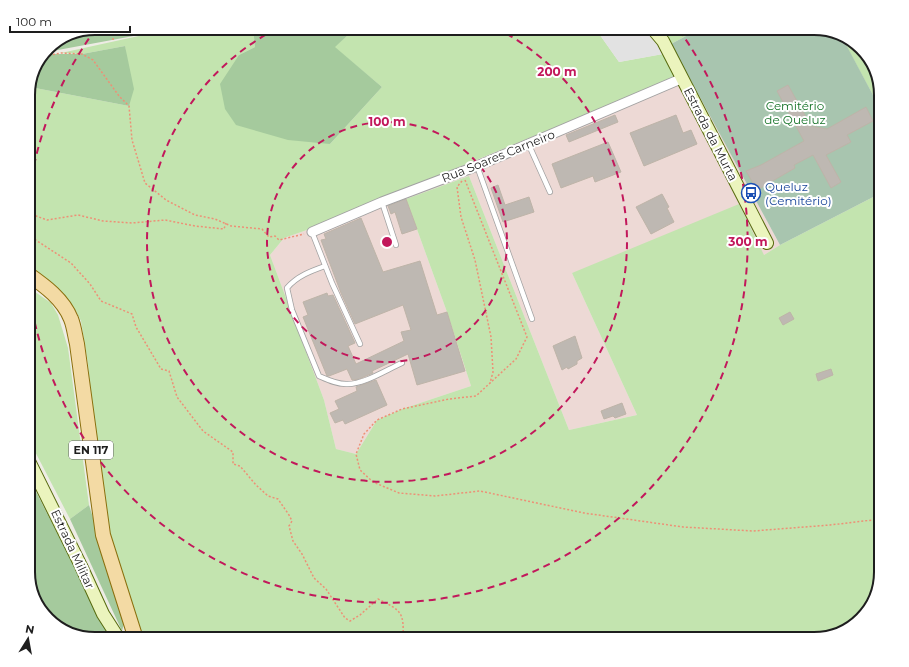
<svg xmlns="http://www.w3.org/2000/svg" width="909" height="667" font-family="Montserrat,sans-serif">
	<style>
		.commercial { fill: #edd9d5 }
		.grass { fill: #c3e4af }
		.forest { fill: #a5ca9d }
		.cemetery { fill: #a8c5af }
		.parking { fill: #e2e2e2 }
		.building { fill: #beb8b2; stroke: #beb4a8 }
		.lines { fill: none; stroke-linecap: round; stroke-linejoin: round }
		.lane-casing { stroke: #a2a2a2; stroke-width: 6 }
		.street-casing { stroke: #a2a2a2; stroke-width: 11 }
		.secondary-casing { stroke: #576b0e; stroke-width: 14 }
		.primary-casing { stroke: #8a6f0d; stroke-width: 16 }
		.path { stroke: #ed9076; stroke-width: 1.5; stroke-dasharray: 2 2; stroke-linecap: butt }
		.lane { stroke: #fff; stroke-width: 4.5 }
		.street { stroke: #fff; stroke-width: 9 }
		.secondary { stroke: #ebf4bd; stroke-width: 12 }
		.primary { stroke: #f3daa4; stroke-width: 14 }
		.ring { fill: none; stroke: #c2185b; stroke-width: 2; stroke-dasharray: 7 5 }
		.labels { text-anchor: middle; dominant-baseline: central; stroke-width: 4; stroke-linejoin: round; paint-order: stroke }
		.shield { fill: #fff; stroke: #626262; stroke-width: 1 }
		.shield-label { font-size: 11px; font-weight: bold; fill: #1e1e1e }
		.park-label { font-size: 12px; fill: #157227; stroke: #fff }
		.street-label { font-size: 12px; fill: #1e1e1e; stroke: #fff }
		.transit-label { font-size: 12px; fill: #164399; stroke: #fff; text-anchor: start }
		.rim { fill: none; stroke: #1e1e1e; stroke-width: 2 }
		.centre { fill: #c2185b; stroke: #fff; stroke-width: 2 }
		.ring-label { font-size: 12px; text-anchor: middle; font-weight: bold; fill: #c2185b; stroke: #fff; stroke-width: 4; stroke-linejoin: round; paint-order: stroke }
	</style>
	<rect width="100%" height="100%" fill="#eeece5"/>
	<!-- commercial -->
	<polygon class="commercial" points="686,71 780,245 764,255 572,273 637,415 569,430 469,176 406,199 447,312 471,386 402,409 377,420 356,454 336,449 324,400 270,255 284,238 304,231 675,78"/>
	<!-- grass -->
	<g class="grass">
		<polygon points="192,28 253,28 255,47 239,55 330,144 382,87 334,47 349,34 392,28 595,28 619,62 663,54 683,78 675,78 304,231 284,238 270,255 324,400 336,449 356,454 377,420 402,409 471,386 447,312 406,199 469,176 569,430 637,415 572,273 739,204 764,255 780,245 881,193 881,573 867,613 844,632 814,639 136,639 103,535 88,364 81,321 76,311 58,291 28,266 28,90 30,87 129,106 125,46 82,54 61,53 166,30"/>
		<polygon points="656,28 701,28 671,44"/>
		<polygon points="842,38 855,42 874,65 881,94 881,110"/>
		<polygon points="28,287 51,303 58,315 68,348 89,505 70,519 28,438"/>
	</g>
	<!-- forest -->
	<g class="forest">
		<polygon points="95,28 192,28 166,30 47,52 51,45"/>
		<polygon points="253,28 392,28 349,34 335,47 382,87 330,144 288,140 236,125 225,109 220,84 239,55 255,47"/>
		<polygon points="125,46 134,89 129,106 30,87 46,54 82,54"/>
		<polygon points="28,476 111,639 94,639 54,625 39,608 28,564"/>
		<polygon points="89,505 125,620 122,631 70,519"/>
	</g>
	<!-- cemetery -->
	<polygon class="cemetery" points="701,28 815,28 842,37 881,110 881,193 780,245 671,44"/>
	<!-- parking -->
	<polygon class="parking" points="595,28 643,28 660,45 663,54 619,62"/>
	<!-- building -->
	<g class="building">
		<polygon points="788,85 811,126 827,129 866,107 873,121 847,135 851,142 826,155 841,182 831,188 813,155 794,165 795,168 757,190 746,171 761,165 804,141 777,91"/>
		<polygon points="615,115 618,122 569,142 566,135"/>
		<polygon points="676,115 683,133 691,130 697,144 644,166 630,133"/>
		<polygon points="608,142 621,172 595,182 593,176 561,188 552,164"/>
		<polygon points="498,185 505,205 529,197 534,212 503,222 491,188"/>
		<polygon points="662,194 669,207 667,208 674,222 651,234 636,207"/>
		<polygon points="406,199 417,229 402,234 395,212 391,214 388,206"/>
		<polygon points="361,218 383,272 420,261 437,315 447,312 465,371 417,385 408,354 372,371 373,373 359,379 352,380 347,369 329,376 327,376 303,317 308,315 303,302 327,293 328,296 333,295 355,343 348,346 356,364 404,341 401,332 411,330 403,305 355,324 341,293 321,240 326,239 324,234"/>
		<polygon points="790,312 794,319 783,325 779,318"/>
		<polygon points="575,336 582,358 577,361 577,364 568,369 567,367 562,370 553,346"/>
		<polygon points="831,369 833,375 818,381 816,374"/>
		<polygon points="376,380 387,405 345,424 343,420 335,423 330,413 339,409 335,401 357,391 356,387"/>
		<polygon points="622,403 626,414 615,418 613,416 604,419 601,411"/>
	</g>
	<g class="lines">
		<defs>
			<g id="lane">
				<polyline points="528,143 550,192"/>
				<polyline points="477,166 532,319"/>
				<polyline points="382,202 396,245"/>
				<polyline points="312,232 332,283 360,344"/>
				<path d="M325,266C311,271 297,276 287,288L292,310L319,376C328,380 336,384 346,384C363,385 386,370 402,363"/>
			</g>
			<polyline id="street" points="312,232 382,202 477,166 683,78"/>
			<g id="secondary">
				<polyline points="652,28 663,41 767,243"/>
				<polyline points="28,459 81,566 103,614 119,639"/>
			</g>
			<path id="primary" d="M28,274C45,286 63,299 71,319C74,326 75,336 77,344L103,535L136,639"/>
		</defs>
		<!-- lane casing -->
		<use href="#lane" class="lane-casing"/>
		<!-- street casing -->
		<use href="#street" class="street-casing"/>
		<!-- secondary casing -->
		<use href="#secondary" class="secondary-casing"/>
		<!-- primary casing -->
		<use href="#primary" class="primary-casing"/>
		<!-- path -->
		<g class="path">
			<polyline points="254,28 254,30 272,28"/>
			<polyline points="113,40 113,28"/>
			<polyline points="45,56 61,53 82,54 93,60 119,96 129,106 132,140 145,183 166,200 195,215 215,219 231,226 262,229 269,237 275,236 279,240 304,234"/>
			<polyline points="465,180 527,337 516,359 476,396 449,399 402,409 377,420 364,434 356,454 360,470 373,482 399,493 435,496 480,491 584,513 683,527 753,531 830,525 881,519"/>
			<polyline points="462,181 457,187 461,217 475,260 491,337 493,372 490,383"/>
			<polyline points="28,213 47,220 78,215 103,221 132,223 165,220 195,226 224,229 226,223"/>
			<path d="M28,235L71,263L90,284L101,301L132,314L136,327L161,369L169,371L177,397L203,431L233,452V464L240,466L256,485L268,496L278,499L289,515L292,521L289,526L293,541L302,554L314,578L326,589L345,618L350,621L360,615L378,599C402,611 404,612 403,639"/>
		</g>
		<!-- lane -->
		<use href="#lane" class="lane"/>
		<!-- street -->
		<use href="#street" class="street"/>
		<!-- secondary -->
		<use href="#secondary" class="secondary"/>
		<!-- primary -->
		<use href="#primary" class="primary"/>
	</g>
	<!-- distance rings -->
	<g class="ring">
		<circle cx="387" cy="242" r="120"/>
		<path d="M496 28A240 240 0 1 1 278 28"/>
		<path d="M28 201A361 361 0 0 1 95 30M679 30A361 361 0 1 1 28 283"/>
	</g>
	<!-- icons -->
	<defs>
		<symbol id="bus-ring" viewBox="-11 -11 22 22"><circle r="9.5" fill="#fff" stroke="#1a4fb4" stroke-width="1.5"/><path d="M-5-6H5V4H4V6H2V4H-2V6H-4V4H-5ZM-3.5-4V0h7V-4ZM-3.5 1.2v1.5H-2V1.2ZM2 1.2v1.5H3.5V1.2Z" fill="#1a4fb4"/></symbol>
	</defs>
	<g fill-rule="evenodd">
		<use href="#bus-ring" x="740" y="182" width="22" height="22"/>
	</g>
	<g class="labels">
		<!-- shield labels -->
		<rect class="shield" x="69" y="441" width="44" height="18" rx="3"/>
		<g class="shield-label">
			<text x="91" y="450">EN 117</text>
		</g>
		<!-- park labels -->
		<g class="park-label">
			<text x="795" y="105">Cemitério<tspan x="795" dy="14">de Queluz</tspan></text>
		</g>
		<!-- street labels -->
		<g class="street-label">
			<text transform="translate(711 134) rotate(63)">Estrada da Murta</text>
			<text transform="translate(498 156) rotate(-22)">Rua Soares Carneiro</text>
			<text transform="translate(73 549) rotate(65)">Estrada Militar</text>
		</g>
		<!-- transit labels -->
		<g class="transit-label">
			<text x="765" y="186">Queluz<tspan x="765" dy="14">(Cemitério)</tspan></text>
		</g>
	</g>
	<!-- crop -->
	<path d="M0 0H909V667H0ZM95 35H814A60 60 0 0 1 874 95V572A60 60 0 0 1 814 632H95A60 60 0 0 1 35 572V95A60 60 0 0 1 95 35Z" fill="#fff" fill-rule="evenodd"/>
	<path class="rim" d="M95 35H814A60 60 0 0 1 874 95V572A60 60 0 0 1 814 632H95A60 60 0 0 1 35 572V95A60 60 0 0 1 95 35Z"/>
	<circle cx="387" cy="242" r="6" class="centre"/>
	<g class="ring-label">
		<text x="557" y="76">200 m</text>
		<text x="387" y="126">100 m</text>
		<text x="748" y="246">300 m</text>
	</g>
	<!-- north arrow -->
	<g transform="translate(28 639) rotate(11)" stroke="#ffffff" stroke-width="3" paint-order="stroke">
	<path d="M0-3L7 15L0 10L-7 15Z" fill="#1e1e1e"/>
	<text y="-6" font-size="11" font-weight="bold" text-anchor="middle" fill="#1e1e1e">N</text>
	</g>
	<!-- scale -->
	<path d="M10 26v6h120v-6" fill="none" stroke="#1e1e1e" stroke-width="2"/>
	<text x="16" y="26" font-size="12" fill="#1e1e1e" stroke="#ffffff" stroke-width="3" paint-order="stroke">100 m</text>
</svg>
